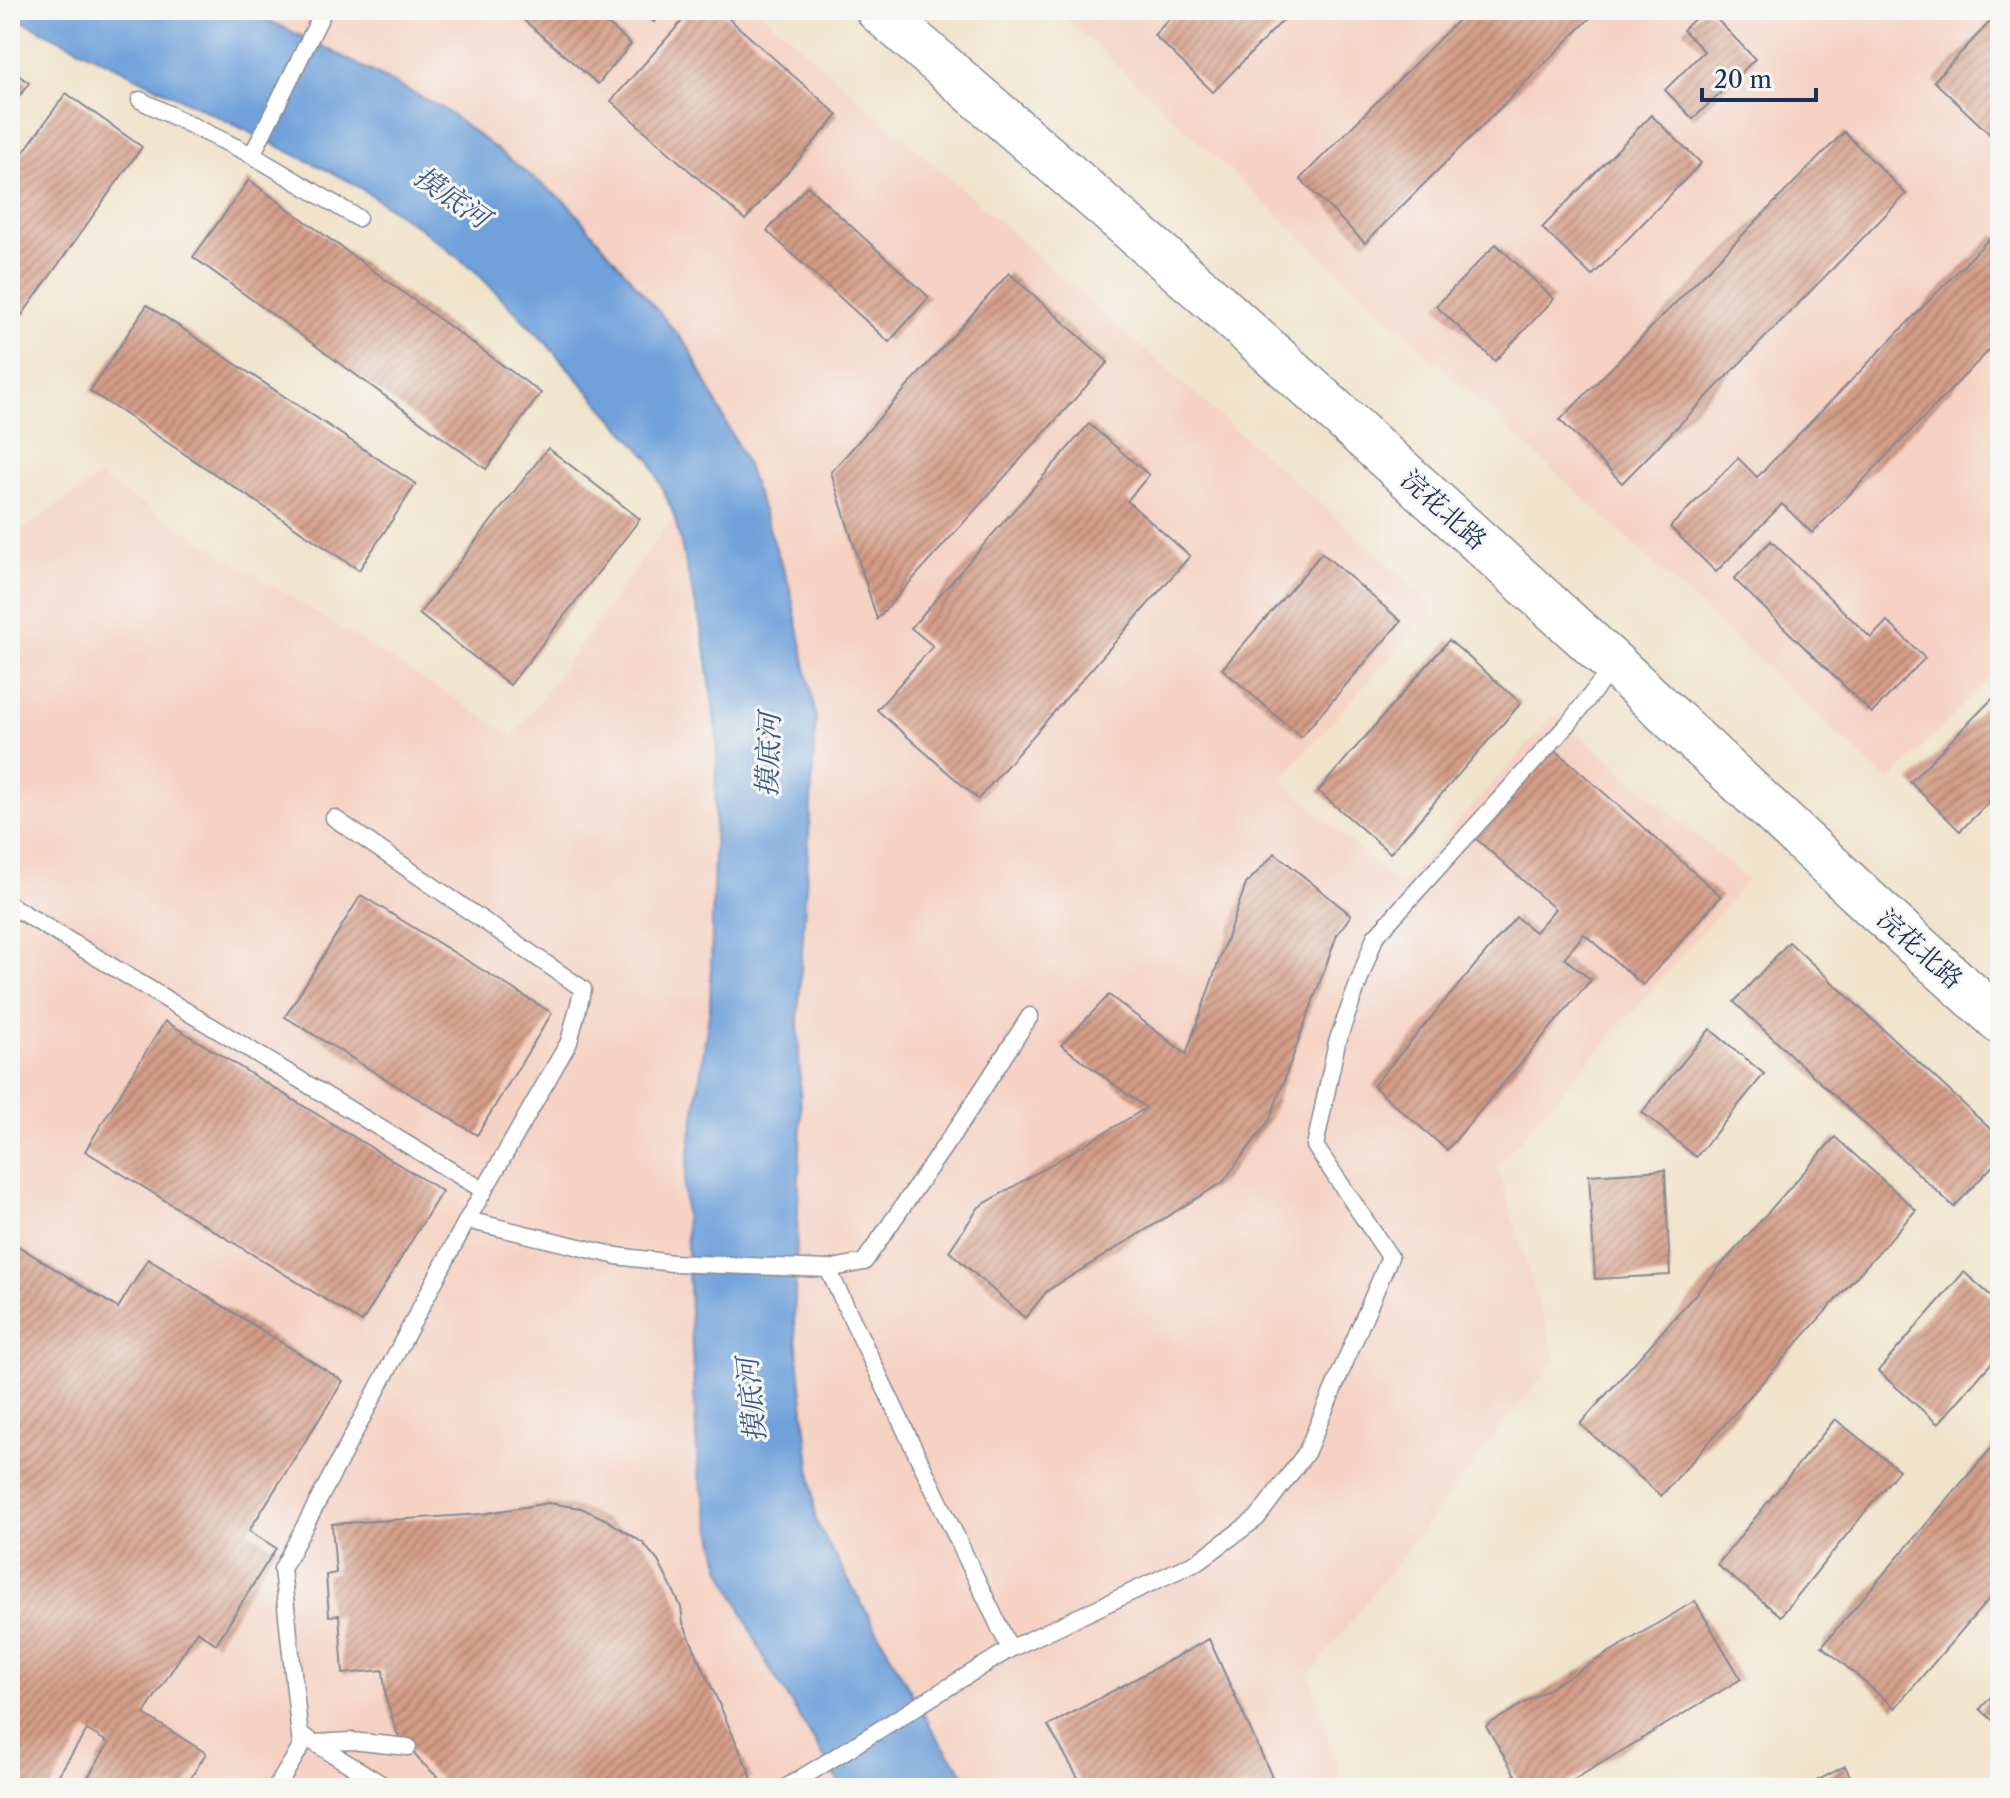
<svg xmlns="http://www.w3.org/2000/svg" width="2010" height="1798" font-family="'Libre Caslon Text','Noto Serif SC',serif">
	<style>
		.built { fill: #f5d2c3 }
		.water { fill: #70a1da; stroke: #46689c; stroke-width: 2 }
		.building { fill: url(#building-hatch) }
		.lines { fill: none; stroke-linecap: round; stroke-linejoin: round }
		.lane-casing { stroke: #868994; stroke-width: 19 }
		.secondary-casing { stroke: #868994; stroke-width: 47 }
		.lane { stroke: #fff; stroke-width: 16 }
		.secondary { stroke: #fff; stroke-width: 44 }
		.labels { text-anchor: middle; dominant-baseline: central; stroke-width: 6; stroke-linejoin: round; paint-order: stroke }
		.street-label { font-size: 26px; fill: #1b2f5e; stroke: #f6f6f2 }
		.water-label { font-size: 28px; font-style: italic; fill: #395789; stroke: #f6f6f2 }
	</style>
	<defs>
		<pattern id="building-hatch" width="6" height="6" patternUnits="userSpaceOnUse" patternTransform="scale(2)"><rect width="6" height="6" fill="#d49c86"/><path d="M-1 1l2-2M0 6l6-6M5 7l2-2" fill="none" stroke="#ab8071"/></pattern>
	</defs>
	<rect width="100%" height="100%" fill="#f6f6f2"/>
	<filter id="ink" filterUnits="userSpaceOnUse"><feTurbulence type="fractalNoise" baseFrequency=".0125" numOctaves="2"/><feDisplacementMap in="SourceGraphic" scale="16" xChannelSelector="R" yChannelSelector="G"/><feConvolveMatrix kernelMatrix="1 2 1 2 8 2 1 2 1" color-interpolation-filters="sRGB"/></filter>
	<filter id="wash" filterUnits="userSpaceOnUse"><feTurbulence type="fractalNoise" baseFrequency=".006" numOctaves="4" result="noise"/><feDisplacementMap in="SourceGraphic" scale="32" xChannelSelector="R" yChannelSelector="G"/><feGaussianBlur stdDeviation="1.8" result="paint"/><feColorMatrix in="noise" values="0 0 0 0 0 0 0 0 0 0 0 0 0 0 0 0 0 1.4 0 .05"/><feComposite in="paint" operator="in"/></filter>
	<g filter="url(#wash)">
		<rect width="100%" height="100%" fill="#f1e3ca"/>
		<!-- built -->
		<g class="built">
			<polygon points="247,10 759,10 1436,606 1281,779 1399,886 1556,714 1748,880 1497,1166 1556,1359 1310,1674 1344,1788 10,1788 10,538 99,477 514,736 674,515 717,736 710,1007 790,588 746,463 689,348 569,205 444,109"/>
			<polygon points="1057,10 2000,10 2000,667 1889,782"/>
		</g>
		<!-- water -->
		<polygon class="water" points="10,10 247,10 326,48 444,109 569,205 689,348 746,463 790,588 816,717 798,1020 801,1120 794,1320 816,1522 937,1738 975,1788 843,1788 766,1662 721,1567 698,1472 684,1187 710,1007 717,736 704,640 674,515 650,460 545,342 474,270 420,228 349,181 10,15"/>
		<g id="blocks">
			<!-- building -->
			<g class="building">
				<polygon points="512,10 592,10 631,44 598,84"/>
				<polygon points="640,10 665,10 654,22"/>
				<polygon points="692,10 719,10 838,115 745,220 611,101"/>
				<polygon points="1178,10 1293,10 1213,92 1154,35"/>
				<polygon points="1468,10 1598,10 1365,243 1300,179"/>
				<polygon points="1704,10 1708,10 1755,59 1693,119 1665,90 1704,51 1683,30"/>
				<polygon points="2000,11 2000,144 1934,81"/>
				<polygon points="10,69 29,83 10,109"/>
				<polygon points="66,93 142,147 10,332 10,171"/>
				<polygon points="1651,115 1701,163 1592,276 1542,228"/>
				<polygon points="1844,132 1906,194 1622,483 1560,420"/>
				<polygon points="249,180 541,393 486,469 193,257"/>
				<polygon points="807,186 929,297 889,342 767,231"/>
				<polygon points="1994,234 2000,239 2000,339 1812,533 1782,504 1716,572 1670,527 1738,458 1757,477"/>
				<polygon points="1496,244 1554,299 1495,361 1436,306"/>
				<polygon points="1009,273 1108,362 877,619 831,472"/>
				<polygon points="147,305 416,484 359,570 90,391"/>
				<polygon points="1089,424 1149,475 1127,501 1190,556 978,799 877,710 933,646 911,628"/>
				<polygon points="548,448 640,519 510,685 419,614"/>
				<polygon points="1771,541 1871,638 1887,621 1925,658 1872,713 1734,579"/>
				<polygon points="1322,553 1401,621 1301,737 1222,669"/>
				<polygon points="1449,640 1521,703 1390,853 1318,791"/>
				<polygon points="2000,691 2000,791 1960,831 1910,782"/>
				<polygon points="1552,747 1721,896 1643,985 1584,934 1564,958 1591,980 1447,1150 1373,1086 1516,917 1535,932 1555,909 1473,836"/>
				<polygon points="1275,853 1351,915 1337,935 1270,1119 1223,1182 1047,1291 1025,1318 949,1251 979,1207 1146,1108 1061,1045 1109,995 1186,1054 1246,884"/>
				<polygon points="361,895 552,1013 477,1135 285,1017"/>
				<polygon points="1789,942 2000,1138 2000,1158 1954,1207 1734,1002"/>
				<polygon points="165,1021 442,1191 362,1322 85,1151"/>
				<polygon points="1710,1029 1764,1074 1696,1157 1642,1112"/>
				<polygon points="1835,1137 1916,1210 1661,1496 1580,1424"/>
				<polygon points="1665,1170 1670,1275 1595,1279 1589,1175"/>
				<polygon points="10,1241 118,1308 148,1259 343,1381 249,1531 276,1548 216,1644 197,1631 144,1714 206,1753 185,1788 81,1788 109,1743 87,1730 50,1788 10,1788"/>
				<polygon points="1964,1272 2000,1304 2000,1353 1938,1424 1878,1371"/>
				<polygon points="1835,1419 1899,1470 1781,1616 1717,1565"/>
				<polygon points="1993,1446 2000,1452 2000,1586 1895,1708 1822,1646"/>
				<polygon points="548,1503 581,1508 605,1519 643,1543 658,1561 674,1592 681,1607 683,1623 752,1778 726,1788 450,1788 420,1761 397,1733 386,1699 383,1670 343,1674 339,1615 329,1616 326,1575 336,1573 332,1524 482,1514"/>
				<polygon points="1695,1601 1741,1679 1560,1788 1523,1788 1486,1726"/>
				<polygon points="1209,1639 1277,1788 1084,1788 1048,1726"/>
				<polygon points="2000,1687 2000,1727 1980,1709"/>
				<polygon points="1845,1766 1856,1788 1803,1788"/>
			</g>
		</g>
	</g>
	<g filter="url(#ink)">
		<use href="#blocks" fill-opacity="0" stroke="#868994" stroke-width="2"/>
		<g class="lines">
			<defs>
				<g id="lane">
					<polyline points="140,100 252,155 358,218"/>
					<polyline points="252,155 324,10"/>
					<polyline points="10,905 483,1190"/>
					<polyline points="467,1220 617,1256 672,1263 828,1269 864,1262 964,1118 1030,1016"/>
					<polyline points="828,1269 1010,1649"/>
					<polyline points="300,1734 388,1788"/>
					<polyline points="315,1743 351,1741 408,1747"/>
					<polyline points="276,1788 301,1747 282,1569 467,1220 569,1042 583,989 334,818"/>
					<polyline points="785,1788 1010,1649 1200,1560 1257,1518 1306,1453 1390,1257 1315,1146 1337,1042 1375,937 1569,723 1614,665"/>
				</g>
				<polyline id="secondary" points="878,10 1215,302 1614,664 1873,906 2000,1021"/>
			</defs>
			<!-- lane casing -->
			<use href="#lane" class="lane-casing"/>
			<!-- secondary casing -->
			<use href="#secondary" class="secondary-casing"/>
			<!-- lane -->
			<use href="#lane" class="lane"/>
			<!-- secondary -->
			<use href="#secondary" class="secondary"/>
		</g>
	</g>
	<g class="labels">
		<!-- street labels -->
		<g class="street-label">
			<text transform="translate(1444 510) rotate(42)">浣花北路</text>
			<text transform="translate(1920 949) rotate(42)">浣花北路</text>
		</g>
		<!-- water labels -->
		<g class="water-label">
			<text transform="translate(452 197) rotate(35)">摸底河</text>
			<text transform="translate(768 755) rotate(-88)">摸底河</text>
			<text transform="translate(751 1400) rotate(-96)">摸底河</text>
		</g>
	</g>
	<!-- margin -->
	<rect width="2010" height="1798" fill="none" stroke="#f6f6f2" stroke-width="40"/>
	<!-- scale -->
	<path d="M1702 88v12h114v-12" fill="none" stroke="#1b2f5e" stroke-width="4"/>
	<text x="1714" y="88" font-size="24" fill="#1b2f5e" stroke="#f6f6f2" stroke-width="6" paint-order="stroke">20 m</text>
</svg>
